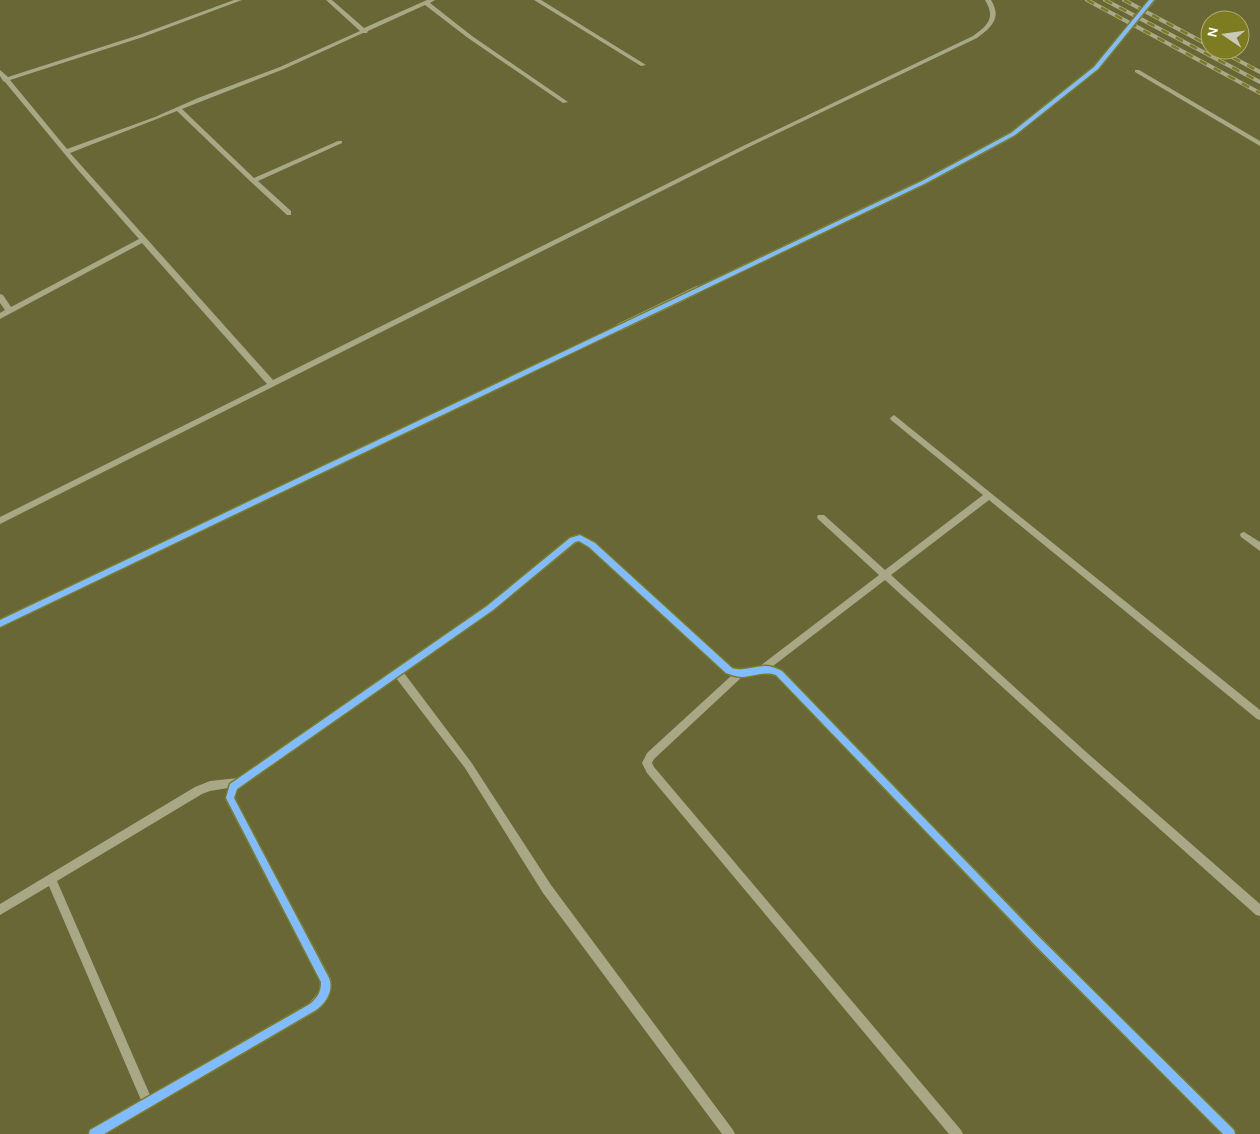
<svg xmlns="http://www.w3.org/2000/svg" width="1260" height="1134" font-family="'Alegreya Sans',sans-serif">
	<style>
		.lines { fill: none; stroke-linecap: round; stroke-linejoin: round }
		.minor { fill: #a8a886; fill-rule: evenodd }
		.rail-casing { stroke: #a9a889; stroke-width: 4 }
		.rail { stroke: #7d7c20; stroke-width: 2.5; stroke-dasharray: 8; stroke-linecap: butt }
		.minor-bridge-far1 { stroke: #a8a886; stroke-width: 6 }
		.minor-bridge { stroke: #a8a886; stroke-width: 8 }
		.cycleway-casing { stroke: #7d7c20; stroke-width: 3 }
		.cycleway { fill: #80bcff; fill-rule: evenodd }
	</style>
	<rect width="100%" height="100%" fill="#686735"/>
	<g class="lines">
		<!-- minor -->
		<g class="minor">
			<path d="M234,0H242L143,37L10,80L67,149L155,117L198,98L280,67L360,31L326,0H332L364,28L427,0H435L430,3L472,36L568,102L563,103L468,38L425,5L368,31L367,33H363L284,69L182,109L254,178L338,141H342V143L258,181L291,211V215H287L251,182L177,111L70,153L273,380L743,146L973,36C988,25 996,18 985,0H991C1002,18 992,27 977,38L747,148L0,524V517L267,384L142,243L0,319V313L5,310L0,303V294L3,295L11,307L139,239L78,170L5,82L3,81L0,76V70L8,77L139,35Z"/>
			<polygon points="534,0 541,0 646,65 641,66"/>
			<polygon points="1135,70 1139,70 1260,141 1260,146 1135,72"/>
			<polygon points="620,324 624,327 623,329 0,628 0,620"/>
			<path d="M894,415L1260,710V720L1257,719L989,500L891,575L1085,751L1260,904V916L1256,915L1079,757L885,580L773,666L782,670L1040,936L1234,1130L1236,1134H1222L1032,944L776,676L766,674L742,677L654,759L652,763L654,767L961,1130L963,1134H949L647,773L642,763L647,753L731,676L726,674L589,547L579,542L576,543L493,611L404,673L471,762L551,885L733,1130L735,1134H722L543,893L465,768L396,678L237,790L235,798L330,977C335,990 327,1003 317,1011L105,1134H88L90,1130L141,1100L49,886L0,915V904L195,787L210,781L238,778L487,605L570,538L580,535L595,543L732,668L742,669L760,666L879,575L818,519L817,517L818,515H824L885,570L983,495L891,420L890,418ZM228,788L225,798L226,801L320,982L319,992L309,1003L150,1095L57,881L202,794L210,791Z"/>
			<polygon points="1244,532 1260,542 1260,551 1241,537 1240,535 1241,533"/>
		</g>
		<defs>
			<g id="rail">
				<polyline points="1087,0 1260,93"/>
				<polyline points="1105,0 1260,82"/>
				<polyline points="1124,0 1210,46"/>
				<polyline points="1219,50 1260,72"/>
			</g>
		</defs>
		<!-- rail casing -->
		<use href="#rail" class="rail-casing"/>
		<!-- rail -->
		<use href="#rail" class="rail"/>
		<!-- minor-bridge-far1 -->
		<polyline class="minor-bridge-far1" points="695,291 924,182 1013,134 1096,68 1152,0"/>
		<!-- minor-bridge -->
		<polyline class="minor-bridge" points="620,327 697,290"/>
		<defs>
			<g id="cycleway">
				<polygon points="1149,0 1154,0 1098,69 1015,135 926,183 0,627 0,620 922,181 1011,133 1094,67"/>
				<path d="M580,535L595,543L732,668C743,672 754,666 765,666C771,666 776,668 782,671L1039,937L1234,1130L1235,1134H1223L1033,943L776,675C765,671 754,676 743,677C737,677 732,675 726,673L589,547L579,541L575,542L493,610L237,789L234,798L329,978C334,990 326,1003 316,1010L104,1134H89L90,1130L310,1004C318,997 321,992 321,982L226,798L230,784L487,606L570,538Z"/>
			</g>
		</defs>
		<!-- cycleway casing -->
		<use href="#cycleway" class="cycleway-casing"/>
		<!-- cycleway -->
		<use href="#cycleway" class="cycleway"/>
	</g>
	<!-- north arrow -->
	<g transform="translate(1225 35) rotate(283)"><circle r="24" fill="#7d7c20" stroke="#b1b079"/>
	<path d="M0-4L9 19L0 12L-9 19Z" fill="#cacab8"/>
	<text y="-8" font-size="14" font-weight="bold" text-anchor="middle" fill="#ffffff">N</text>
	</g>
</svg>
